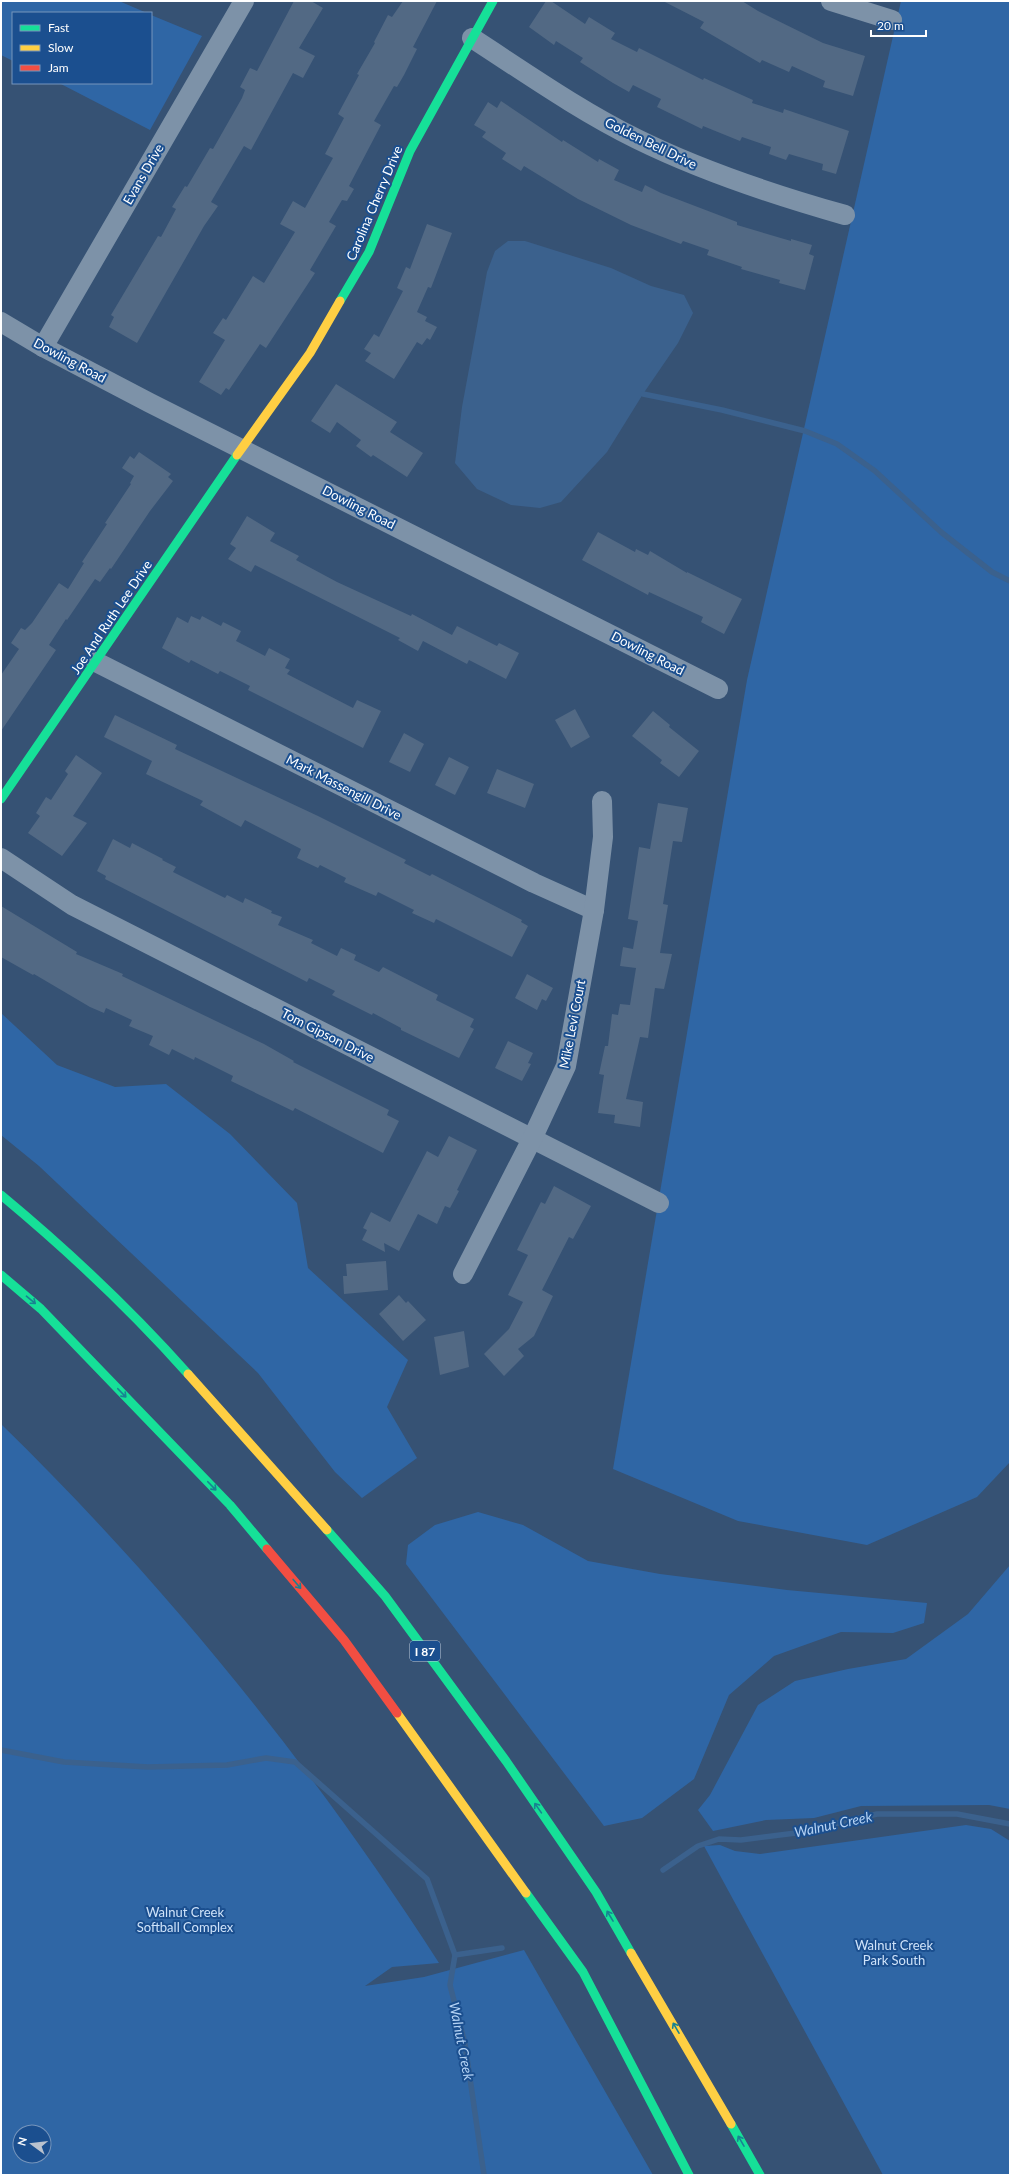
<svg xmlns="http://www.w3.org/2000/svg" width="1011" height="2176" font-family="Lato,sans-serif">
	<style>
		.green { fill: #2f66a5; fill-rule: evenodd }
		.water { fill: #3b618d }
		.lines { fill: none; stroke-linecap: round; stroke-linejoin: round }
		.stream { stroke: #3b618d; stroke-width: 5.5 }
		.building { fill: #526984 }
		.street { stroke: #7d92a8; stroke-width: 20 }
		.fast { stroke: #16e098; stroke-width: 9 }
		.slow { stroke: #ffcf43; stroke-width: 9 }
		.jam { stroke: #f24e42; stroke-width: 9 }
		.oneway { stroke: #198292 }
		.labels { text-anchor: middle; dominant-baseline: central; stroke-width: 4; stroke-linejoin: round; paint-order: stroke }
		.shield { fill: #1b4f8f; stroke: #bbcadd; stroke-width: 1 }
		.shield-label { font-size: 12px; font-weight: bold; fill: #fff }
		.street-label { font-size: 13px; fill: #fff; stroke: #1b4f8f }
		.park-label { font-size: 13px; fill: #cfe3fa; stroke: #1b4f8f }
		.water-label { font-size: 14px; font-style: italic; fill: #b5d3f5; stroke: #1b4f8f }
	</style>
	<rect width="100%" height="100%" fill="#365274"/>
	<!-- green -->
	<g class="green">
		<polygon points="1,1 119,1 147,13 13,13 13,61 1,55"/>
		<polygon points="901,1 1010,1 1010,1462 977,1497 867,1545 738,1521 613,1469 747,680"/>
		<polygon points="151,15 202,36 150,130 59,83 151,83"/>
		<polygon points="1,1013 57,1065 115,1087 166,1084 230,1134 297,1203 308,1268 408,1360 387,1407 417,1458 362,1498 335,1472 258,1373 39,1166 1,1135"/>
		<path d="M1,1424C168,1587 313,1767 439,1963L392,1967L365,1986L424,1977L524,1950L653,2175H1ZM20,2132H44V2156H20Z"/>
		<polygon points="478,1512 523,1525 588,1561 660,1574 787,1590 927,1603 924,1623 893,1633 841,1632 774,1656 729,1695 694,1779 642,1818 604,1826 406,1564 408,1545 435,1525"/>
		<polygon points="1010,1565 1010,1809 989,1805 861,1806 814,1818 766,1820 713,1831 698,1810 710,1795 758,1705 795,1681 848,1669 906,1659 968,1614"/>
		<polygon points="966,1825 991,1829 1010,1841 1010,2175 883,2175 704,1846 720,1845 735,1851 760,1854"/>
	</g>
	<!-- water -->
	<polygon class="water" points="508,241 525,241 611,268 651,286 684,295 693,313 678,343 643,394 607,452 561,502 540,508 511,505 477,489 455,463 462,407 487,272 495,251"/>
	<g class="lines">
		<!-- stream -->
		<g class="stream">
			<polyline points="643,394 722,410 805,431 837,444 875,471 941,532 992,572 1010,581"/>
			<polyline points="1,1750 64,1762 148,1767 227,1765 266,1758 295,1762 427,1879 455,1955 450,1985 465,2044 484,2175"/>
			<polyline points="663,1870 698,1846 719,1839 741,1840 796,1833 877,1814 957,1814 1010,1824"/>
			<polyline points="455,1955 502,1948"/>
		</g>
	</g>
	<!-- building -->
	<g class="building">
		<polygon points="294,1 311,1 323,8 299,48 315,56 303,78 293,73 251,150 244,146 211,202 218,206 204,226 137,343 109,327 114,317 111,315 158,236 161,237 176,209 172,207 185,186 187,187 210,148 213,149 242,98 245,90 240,87 250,68 257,71"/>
		<polygon points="403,1 437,1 413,47 417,49 404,75 397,87 394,86 374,121 381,125 349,186 354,189 347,201 342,200 329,222 336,226 310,270 315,273 266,348 260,344 229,390 226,388 221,395 199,382 225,340 213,333 223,318 226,320 253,276 264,283 295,232 280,224 293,201 305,208 333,158 325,154 344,118 338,114 359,75 357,74 375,43 374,42 388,15 392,17"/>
		<polygon points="546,1 551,1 585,24 589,17 615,33 611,39 637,52 639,48 703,80 704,78 753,100 752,103 783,113 784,109 849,131 836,174 822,170 823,164 789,154 786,160 769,154 771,147 742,137 740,141 703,126 702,129 657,107 661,99 633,85 629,92 613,83 580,62 583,58 556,41 554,45 529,27"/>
		<polygon points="663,1 742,1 758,11 823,43 865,56 853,96 823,87 825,81 792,66 789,72 762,60 760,63 700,28 704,22"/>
		<polygon points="501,101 562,142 563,140 598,162 599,159 619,170 614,180 642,192 645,185 661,193 737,222 737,225 791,241 791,239 812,245 809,254 814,256 805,290 779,283 780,280 741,269 742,267 707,255 709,250 683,241 681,244 631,225 578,199 524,166 521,171 502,159 506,153 482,137 486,132 474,125 488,102 497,108"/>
		<polygon points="427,224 452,233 431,288 428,287 417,312 427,317 425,321 437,327 430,340 427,338 422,345 417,342 394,379 365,361 371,353 364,349 374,334 379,337 403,291 397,288 406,267 410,269"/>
		<polygon points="336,384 397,422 390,432 423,453 407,477 373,455 371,457 356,446 361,440 337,422 330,433 311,421"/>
		<polygon points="139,452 171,474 168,477 173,481 150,511 111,569 110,568 100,582 95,579 67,620 66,619 49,645 56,650 1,731 1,675 19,649 11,643 21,628 25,630 32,623 59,583 68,589 84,563 82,562 107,524 105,523 131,484 130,483 134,476 122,468 130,456 134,459"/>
		<polygon points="247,516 275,533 270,541 299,556 296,560 337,582 411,616 412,614 452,635 457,626 497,646 499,643 519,653 506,679 469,660 467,664 423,641 418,651 398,640 400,638 255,565 251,572 228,559 236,548 230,544"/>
		<polygon points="598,532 635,552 636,549 648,555 650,551 687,573 687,572 742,599 724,634 701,622 703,617 649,592 648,595 582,560"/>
		<polygon points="191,616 200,620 202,616 221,626 223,622 241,631 236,641 265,656 269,648 290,659 285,668 290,670 287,674 353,708 357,700 381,711 363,748 248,690 250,686 220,671 218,674 191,660 189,663 162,648 177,617 188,623"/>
		<polygon points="575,709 590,737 571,748 555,720"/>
		<polygon points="653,711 670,725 669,727 699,751 679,777 660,763 662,760 632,736"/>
		<polygon points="115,715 177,745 175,749 318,816 406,860 404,863 430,876 432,874 522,920 521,922 528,926 512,957 436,919 434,923 412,913 414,910 378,892 376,896 344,882 346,878 320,865 318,868 297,858 301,849 245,820 241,827 200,805 203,801 146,774 152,761 104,737"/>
		<polygon points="404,733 424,744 410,772 389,762"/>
		<polygon points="76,755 102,773 73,816 87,823 62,856 28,833 40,816 36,813 46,797 51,800 68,774 65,771"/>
		<polygon points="449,757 469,767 455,795 435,785"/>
		<polygon points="497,769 534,784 525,808 487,793"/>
		<polygon points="658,803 688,808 682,842 673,841 663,904 668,905 660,953 672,954 664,989 655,988 648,1038 640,1037 626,1099 643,1102 640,1127 614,1123 615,1115 598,1113 604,1075 599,1074 605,1046 608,1046 612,1014 618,1015 620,1004 630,1005 636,968 620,966 623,947 633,949 638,921 628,919 639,847 650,849"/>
		<polygon points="113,839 130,848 132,843 163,859 162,860 176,867 173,872 225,898 227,895 243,903 245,898 272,911 271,913 282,917 278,925 313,940 311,943 337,956 341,948 356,955 354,960 379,972 383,967 438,995 436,1000 474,1019 470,1027 474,1029 459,1058 401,1030 401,1028 373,1013 372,1015 332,995 335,991 309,978 307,982 105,879 106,876 97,871"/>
		<polygon points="1,906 77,952 76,954 123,974 122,976 264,1044 294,1061 293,1062 389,1110 387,1115 399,1121 383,1153 295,1108 293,1111 231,1081 233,1076 195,1057 194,1060 172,1049 169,1055 149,1045 153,1036 129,1026 132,1020 106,1008 104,1013 90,1007 34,974 33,975 1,957"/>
		<polygon points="527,974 553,988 546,1001 542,999 537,1010 515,998"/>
		<polygon points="508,1041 533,1053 528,1063 531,1064 522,1081 495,1068"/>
		<polygon points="449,1136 477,1150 457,1190 459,1191 450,1208 445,1206 437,1224 418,1214 399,1251 384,1243 385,1252 362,1240 367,1230 363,1228 371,1212 390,1222 427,1151 438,1157"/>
		<polygon points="554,1186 591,1206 573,1239 569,1237 542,1290 553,1296 534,1336 518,1349 524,1356 504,1376 484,1354 509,1329 523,1302 508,1295 528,1255 517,1250 541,1202 545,1204"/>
		<polygon points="386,1261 388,1290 344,1294 343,1276 347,1276 346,1264"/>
		<polygon points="399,1295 406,1303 408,1301 426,1320 403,1341 379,1314"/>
		<polygon points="464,1331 469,1367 440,1375 434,1337"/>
	</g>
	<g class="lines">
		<!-- street -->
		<g class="street">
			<polyline points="831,1 892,20"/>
			<path d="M472,38C526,73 580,111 637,139C704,172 774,195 845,215"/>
			<polyline points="1,322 43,347 150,403 718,689"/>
			<polyline points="43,347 244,1"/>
			<polyline points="96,662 534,883 594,910"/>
			<polyline points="1,858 72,905 659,1203"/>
			<polyline points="463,1274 532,1139 566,1066 594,910 603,837 602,801"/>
		</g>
		<!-- fast -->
		<g class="fast">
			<polyline points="340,301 369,252 410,151 493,1"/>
			<polyline points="1,799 237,455"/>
			<path d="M1,1195C66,1249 132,1311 188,1374"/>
			<polyline points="1,1275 41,1309 230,1505 267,1549"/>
			<polyline points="327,1530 385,1596 506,1761 596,1892 631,1953"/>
			<polyline points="526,1893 583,1972 689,2175"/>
			<polyline points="731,2124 760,2175"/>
		</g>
		<!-- slow -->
		<g class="slow">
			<polyline points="237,455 310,353 340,301"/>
			<polyline points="188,1374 327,1530"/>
			<polyline points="397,1713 526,1893"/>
			<polyline points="631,1953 731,2124"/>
		</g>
		<!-- jam -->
		<polyline class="jam" points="267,1549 344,1640 397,1713"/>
	</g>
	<!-- one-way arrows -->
	<defs><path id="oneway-shaft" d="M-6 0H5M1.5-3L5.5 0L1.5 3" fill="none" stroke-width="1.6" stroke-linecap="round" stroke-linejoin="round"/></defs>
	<g class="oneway">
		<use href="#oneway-shaft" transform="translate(31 1300) rotate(40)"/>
		<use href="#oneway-shaft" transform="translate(122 1393) rotate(46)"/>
		<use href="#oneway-shaft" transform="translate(212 1486) rotate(46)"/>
		<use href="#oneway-shaft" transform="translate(297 1584) rotate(50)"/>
		<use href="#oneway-shaft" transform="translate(538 1808) rotate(-125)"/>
		<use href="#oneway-shaft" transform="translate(610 1916) rotate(-121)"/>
		<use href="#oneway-shaft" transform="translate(676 2028) rotate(-120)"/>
		<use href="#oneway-shaft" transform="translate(741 2141) rotate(-120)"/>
	</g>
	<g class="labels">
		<!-- shield labels -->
		<rect class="shield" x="410" y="1641" width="30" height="20" rx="3"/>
		<g class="shield-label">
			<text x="425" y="1651">I 87</text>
		</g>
		<!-- street labels -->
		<g class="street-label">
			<text transform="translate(651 143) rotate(26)">Golden Bell Drive</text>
			<text transform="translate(143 174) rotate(-60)">Evans Drive</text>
			<text transform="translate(374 203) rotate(-67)">Carolina Cherry Drive</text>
			<text transform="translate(70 360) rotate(28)">Dowling Road</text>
			<text transform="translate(359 507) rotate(27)">Dowling Road</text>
			<text transform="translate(111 617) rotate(-56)">Joe And Ruth Lee Drive</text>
			<text transform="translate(648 653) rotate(27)">Dowling Road</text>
			<text transform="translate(344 787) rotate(27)">Mark Massengill Drive</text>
			<text transform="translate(572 1024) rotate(-79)">Mike Levi Court</text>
			<text transform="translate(328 1035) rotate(27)">Tom Gipson Drive</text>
		</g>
		<!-- park labels -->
		<g class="park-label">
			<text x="185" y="1912">Walnut Creek<tspan x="185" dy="15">Softball Complex</tspan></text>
			<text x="894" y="1945">Walnut Creek<tspan x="894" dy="15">Park South</tspan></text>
		</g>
		<!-- water labels -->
		<g class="water-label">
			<text transform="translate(833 1824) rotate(-12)">Walnut Creek</text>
			<text transform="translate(462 2041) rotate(79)">Walnut Creek</text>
		</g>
	</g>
	<!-- border -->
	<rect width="1011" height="2176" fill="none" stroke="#ffffff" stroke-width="4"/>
	<!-- legend -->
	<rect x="12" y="12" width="140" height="72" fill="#1b4f8f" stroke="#7695bc"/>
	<rect x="20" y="25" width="20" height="6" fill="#16e098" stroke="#7695bc"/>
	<text x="48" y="32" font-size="12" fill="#ffffff">Fast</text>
	<rect x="20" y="45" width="20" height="6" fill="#ffcf43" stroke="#7695bc"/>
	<text x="48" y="52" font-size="12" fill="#ffffff">Slow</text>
	<rect x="20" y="65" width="20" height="6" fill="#f24e42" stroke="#7695bc"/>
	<text x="48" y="72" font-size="12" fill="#ffffff">Jam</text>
	<!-- north arrow -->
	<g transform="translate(32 2144) rotate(285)"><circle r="19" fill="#1b4f8f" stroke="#7695bc"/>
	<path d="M0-3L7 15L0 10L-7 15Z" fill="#b9c2ce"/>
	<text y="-6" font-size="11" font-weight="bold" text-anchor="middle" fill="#ffffff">N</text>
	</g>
	<!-- scale -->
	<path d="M871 30v6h55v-6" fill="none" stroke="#ffffff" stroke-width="2"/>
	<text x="877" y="30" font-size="12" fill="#ffffff" stroke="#1b4f8f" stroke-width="3" paint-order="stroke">20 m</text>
</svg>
